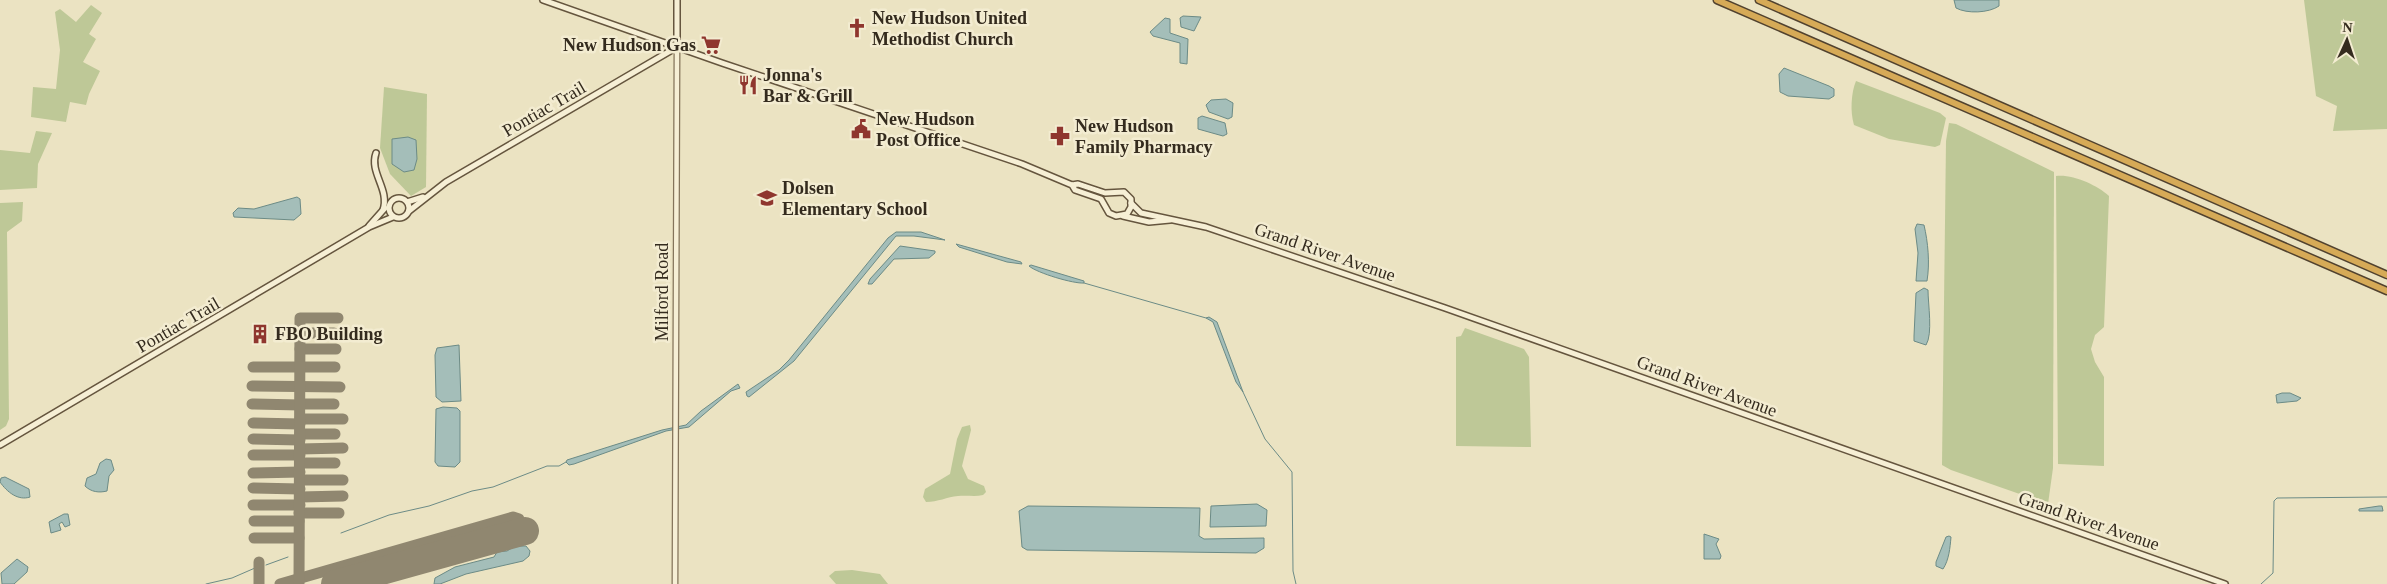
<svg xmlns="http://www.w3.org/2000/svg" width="2387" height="584" font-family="Georgia,serif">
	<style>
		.green { fill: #bec897 }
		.water { fill: #a4beb9; stroke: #6c8b86 }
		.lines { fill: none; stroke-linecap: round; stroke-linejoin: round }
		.stream { stroke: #6c8b86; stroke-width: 1 }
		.taxiway { stroke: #908770; stroke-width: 11 }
		.runway { stroke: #908770; stroke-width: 28 }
		.tertiary-casing { stroke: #84745a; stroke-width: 7 }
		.secondary-casing { stroke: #65553e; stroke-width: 8 }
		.motorway-casing { stroke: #51422f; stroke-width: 9 }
		.tertiary { stroke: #f6efd5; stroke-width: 4.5 }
		.secondary { stroke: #f6efd5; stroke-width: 5 }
		.motorway { stroke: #d6aa57; stroke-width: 6 }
		.labels { text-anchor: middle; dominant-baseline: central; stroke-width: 5; stroke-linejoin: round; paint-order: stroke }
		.poi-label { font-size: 18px; font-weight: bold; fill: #342b1e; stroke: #f3ecd1; text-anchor: start }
		.street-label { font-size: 18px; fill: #342b1e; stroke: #f3ecd1 }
	</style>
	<rect width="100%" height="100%" fill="#ebe3c2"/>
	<!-- green -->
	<g class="green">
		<polygon points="2304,0 2387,0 2387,129 2333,131 2337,106 2316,96"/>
		<polygon points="91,5 102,13 89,34 96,39 83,62 100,71 89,94 86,105 70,102 66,122 31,117 33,87 56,89 60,50 55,12 60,9 76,22"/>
		<path d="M1856,81L1940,113L1946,118L1940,145L1935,147L1889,139L1854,125C1850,112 1851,93 1856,81Z"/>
		<polygon points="384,87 427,94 426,187 411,196 390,174 380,148"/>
		<polygon points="1949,123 1956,124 2054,172 2053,468 2048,504 1951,470 1942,465 1946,141"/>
		<polygon points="36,131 52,133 38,164 37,188 0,190 0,150 30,153"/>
		<path d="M2056,176C2073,174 2097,185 2109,196L2104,327L2095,335L2091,349L2095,362L2104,377V466L2058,464Z"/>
		<polygon points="23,202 22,221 7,232 9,419 6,426 0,430 0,203"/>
		<polygon points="1465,328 1524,349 1529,357 1531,447 1456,446 1456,337 1461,336"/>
		<path d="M970,425L971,430L962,466L968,479L984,486L986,492L983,495C975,497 967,495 958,496C947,497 938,502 926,502L923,497L925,489L950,474L957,439L962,427Z"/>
		<polygon points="852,570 880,574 888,584 836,584 829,576 835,571"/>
	</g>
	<!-- water -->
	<g class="water">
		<path d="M1954,0H1999V6C1989,13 1967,14 1956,8Z"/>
		<polygon points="1183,16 1201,17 1194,31 1181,27 1180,18"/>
		<polygon points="1165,18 1170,19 1170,33 1188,39 1187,64 1180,63 1180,43 1153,36 1150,32"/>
		<polygon points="1784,68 1829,86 1834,89 1834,96 1829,99 1788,96 1780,92 1779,74"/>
		<polygon points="1226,99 1233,103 1232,117 1228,119 1209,112 1206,105 1211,100"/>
		<polygon points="1202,116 1225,123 1227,134 1223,136 1198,129 1198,118"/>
		<polygon points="408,137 416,140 417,159 414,170 404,172 392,164 392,139"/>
		<polygon points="297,197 300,199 301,214 294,220 234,217 233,213 238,208 254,209"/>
		<path d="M1917,224L1924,225C1928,242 1930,263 1927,281H1916L1918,253L1915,229Z"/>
		<polygon points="896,232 921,232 945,240 914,236 896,236 794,361 749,397 747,396 746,392 779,370 789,360 888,238"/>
		<polygon points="956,244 1021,262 1022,264 1007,262 959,247"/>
		<polygon points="900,246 935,251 935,253 929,258 894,259 872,284 868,284 870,279"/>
		<path d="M1031,265L1084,281V283C1074,284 1037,273 1029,266Z"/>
		<path d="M1924,288L1928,290C1928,304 1933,334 1926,345L1914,341V336L1916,293Z"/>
		<polygon points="1209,317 1217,322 1243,392 1236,382 1213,322 1206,318"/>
		<polygon points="459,345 461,401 442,402 436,397 435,355 437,348"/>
		<polygon points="738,384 740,388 731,391 689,427 666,431 574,464 569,465 566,462 567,460 662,430 686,425 701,411"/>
		<polygon points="2282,393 2290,393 2301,398 2297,401 2277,403 2276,395"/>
		<polygon points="443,407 457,408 460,411 460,462 455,467 438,466 435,462 436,409"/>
		<path d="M106,459L111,460L114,470L109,476L107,491C99,493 91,492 85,486L87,478L96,474L100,463Z"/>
		<path d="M5,477L29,489L30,497C18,501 7,492 0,482L1,478Z"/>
		<polygon points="1257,504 1267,510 1266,526 1210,527 1211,506"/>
		<polygon points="1028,506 1200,508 1199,536 1204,539 1264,538 1264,548 1256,553 1027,550 1022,547 1019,511"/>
		<polygon points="2379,506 2382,506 2383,511 2359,511 2359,509"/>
		<polygon points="64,514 68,514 70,525 65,527 62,522 59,524 61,530 51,533 49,522"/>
		<polygon points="1704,534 1719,539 1716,544 1721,556 1720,559 1704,559"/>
		<path d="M1949,536L1951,537C1950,548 1949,560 1943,569L1936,566V562L1946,537Z"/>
		<polygon points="515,546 526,546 530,551 529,556 523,561 466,574 440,584 434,584 435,578 455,567 494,557 497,552 507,551"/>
		<polygon points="17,559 28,567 27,572 14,584 2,584 1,573"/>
	</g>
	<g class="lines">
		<!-- stream -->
		<g class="stream">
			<polyline points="1084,283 1206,318"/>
			<polyline points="1243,392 1265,439 1292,472 1293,571 1296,584"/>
			<polyline points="341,533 389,515 429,506 472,491 493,487 547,466 559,466 566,462"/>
			<polyline points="266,565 288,557"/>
			<polyline points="206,584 232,578 255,568"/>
			<polyline points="2261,584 2273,573 2274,501 2277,498 2387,497"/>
		</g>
		<!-- taxiway -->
		<g class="taxiway">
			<polyline points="300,333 334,333"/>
			<polyline points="300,349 336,349"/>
			<polyline points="253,367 335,367"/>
			<polyline points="252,386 340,387"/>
			<polyline points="252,404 300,405"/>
			<polyline points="300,404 334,404"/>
			<polyline points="300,419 343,419"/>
			<polyline points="253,423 300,424"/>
			<polyline points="300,434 335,434"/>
			<polyline points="253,439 300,440"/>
			<polyline points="300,449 343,448"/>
			<polyline points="253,455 300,455"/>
			<polyline points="300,463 335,463"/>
			<polyline points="253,473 300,472"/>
			<polyline points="300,480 343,480"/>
			<polyline points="253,488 300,489"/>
			<polyline points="300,497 343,496"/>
			<polyline points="253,505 300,505"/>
			<polyline points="299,513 339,513"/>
			<polyline points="254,521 299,521"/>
			<polyline points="254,538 299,538"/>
			<polyline points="259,562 259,584"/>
			<polyline points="280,584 513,517 519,519 523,531"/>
			<polyline points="299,584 300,318 338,318"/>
		</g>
		<!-- runway -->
		<polyline class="runway" points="335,584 525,531"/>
		<defs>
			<polyline id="tertiary" points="675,584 677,47"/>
			<g id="secondary">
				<polyline points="543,0 722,63 1022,164 1072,185 1078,184 1105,193 1124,192 1131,199 1131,207 1127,214 1116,216 1109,213 1101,199 1075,190 1072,185"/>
				<polyline points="677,0 677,47"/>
				<path d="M376,153C369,173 390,189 383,210"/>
				<circle cx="399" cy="208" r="10"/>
				<polyline points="407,202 423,197"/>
				<polyline points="1131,203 1141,213 1206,227 1445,308 2225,584"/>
				<polyline points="409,211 446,182 677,47"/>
				<polyline points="1123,216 1149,222 1170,220"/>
				<polyline points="369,226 385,208"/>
				<polyline points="0,445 369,227 393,217"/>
			</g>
			<g id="motorway">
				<polyline points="1717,0 2387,291"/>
				<polyline points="1759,0 2387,275"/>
			</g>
		</defs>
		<!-- tertiary casing -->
		<use href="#tertiary" class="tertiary-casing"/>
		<!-- secondary casing -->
		<use href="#secondary" class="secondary-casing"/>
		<!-- motorway casing -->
		<use href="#motorway" class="motorway-casing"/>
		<!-- tertiary -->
		<use href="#tertiary" class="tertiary"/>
		<!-- secondary -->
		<use href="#secondary" class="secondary"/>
		<!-- motorway -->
		<use href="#motorway" class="motorway"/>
	</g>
	<!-- icons -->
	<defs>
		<symbol id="church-bare" viewBox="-9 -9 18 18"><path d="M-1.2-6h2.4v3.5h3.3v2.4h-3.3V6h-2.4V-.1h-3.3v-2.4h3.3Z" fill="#8f362e" stroke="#f3ecd1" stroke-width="2.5" paint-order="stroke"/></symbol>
		<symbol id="supermarket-bare" viewBox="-9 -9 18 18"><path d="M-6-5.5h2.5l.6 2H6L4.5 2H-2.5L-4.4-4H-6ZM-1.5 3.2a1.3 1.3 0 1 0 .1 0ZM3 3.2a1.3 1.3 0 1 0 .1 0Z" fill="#8f362e" stroke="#f3ecd1" stroke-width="2.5" paint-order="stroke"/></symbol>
		<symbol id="restaurant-bare" viewBox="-9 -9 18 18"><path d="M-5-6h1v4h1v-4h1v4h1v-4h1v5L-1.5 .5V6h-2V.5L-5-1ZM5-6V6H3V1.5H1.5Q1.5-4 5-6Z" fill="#8f362e" stroke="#f3ecd1" stroke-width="2.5" paint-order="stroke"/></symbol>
		<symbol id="civic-bare" viewBox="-9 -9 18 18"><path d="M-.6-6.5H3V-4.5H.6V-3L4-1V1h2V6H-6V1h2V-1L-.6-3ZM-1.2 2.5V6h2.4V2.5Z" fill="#8f362e" stroke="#f3ecd1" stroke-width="2.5" paint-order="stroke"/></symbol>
		<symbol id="pharmacy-bare" viewBox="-9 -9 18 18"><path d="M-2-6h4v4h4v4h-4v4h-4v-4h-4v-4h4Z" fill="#8f362e" stroke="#f3ecd1" stroke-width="2.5" paint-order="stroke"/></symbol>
		<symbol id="school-bare" viewBox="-9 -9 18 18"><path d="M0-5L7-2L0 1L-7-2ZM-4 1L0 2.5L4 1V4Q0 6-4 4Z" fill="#8f362e" stroke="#f3ecd1" stroke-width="2.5" paint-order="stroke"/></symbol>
		<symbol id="building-bare" viewBox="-9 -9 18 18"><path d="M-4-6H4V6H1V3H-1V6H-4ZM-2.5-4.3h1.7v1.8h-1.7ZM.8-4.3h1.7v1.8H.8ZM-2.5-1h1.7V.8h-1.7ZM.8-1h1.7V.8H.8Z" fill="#8f362e" stroke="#f3ecd1" stroke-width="2.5" paint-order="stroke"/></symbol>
	</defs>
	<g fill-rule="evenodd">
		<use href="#church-bare" x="843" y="14" width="28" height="28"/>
		<use href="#supermarket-bare" x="697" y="31" width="28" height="28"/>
		<use href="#restaurant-bare" x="734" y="71" width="28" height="28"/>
		<use href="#civic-bare" x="847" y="115" width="28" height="28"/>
		<use href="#pharmacy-bare" x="1046" y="122" width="28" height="28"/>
		<use href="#school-bare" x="753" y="184" width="28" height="28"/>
		<use href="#building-bare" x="246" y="320" width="28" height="28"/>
	</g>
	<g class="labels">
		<!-- poi labels -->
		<g class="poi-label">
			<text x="872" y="18">New Hudson United<tspan x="872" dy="21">Methodist Church</tspan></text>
			<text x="696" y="45" text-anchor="end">New Hudson Gas</text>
			<text x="763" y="75">Jonna's<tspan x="763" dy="21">Bar &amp; Grill</tspan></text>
			<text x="876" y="119">New Hudson<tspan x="876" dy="21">Post Office</tspan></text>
			<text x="1075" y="126">New Hudson<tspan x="1075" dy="21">Family Pharmacy</tspan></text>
			<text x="782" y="188">Dolsen<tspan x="782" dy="21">Elementary School</tspan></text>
			<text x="275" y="334">FBO Building</text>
		</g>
		<!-- street labels -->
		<g class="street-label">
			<text transform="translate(544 109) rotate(-30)">Pontiac Trail</text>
			<text transform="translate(1325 252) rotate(19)">Grand River Avenue</text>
			<text transform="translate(662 292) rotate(-90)">Milford Road</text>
			<text transform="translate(178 325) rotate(-30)">Pontiac Trail</text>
			<text transform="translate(1707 386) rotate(20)">Grand River Avenue</text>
			<text transform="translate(2089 521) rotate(19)">Grand River Avenue</text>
		</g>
	</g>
	<!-- north arrow -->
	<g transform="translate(2347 40) rotate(3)" stroke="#f3ecd1" stroke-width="4" paint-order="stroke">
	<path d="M0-4L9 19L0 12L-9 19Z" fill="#342b1e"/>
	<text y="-8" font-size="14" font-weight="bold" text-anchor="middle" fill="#342b1e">N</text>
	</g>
</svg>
